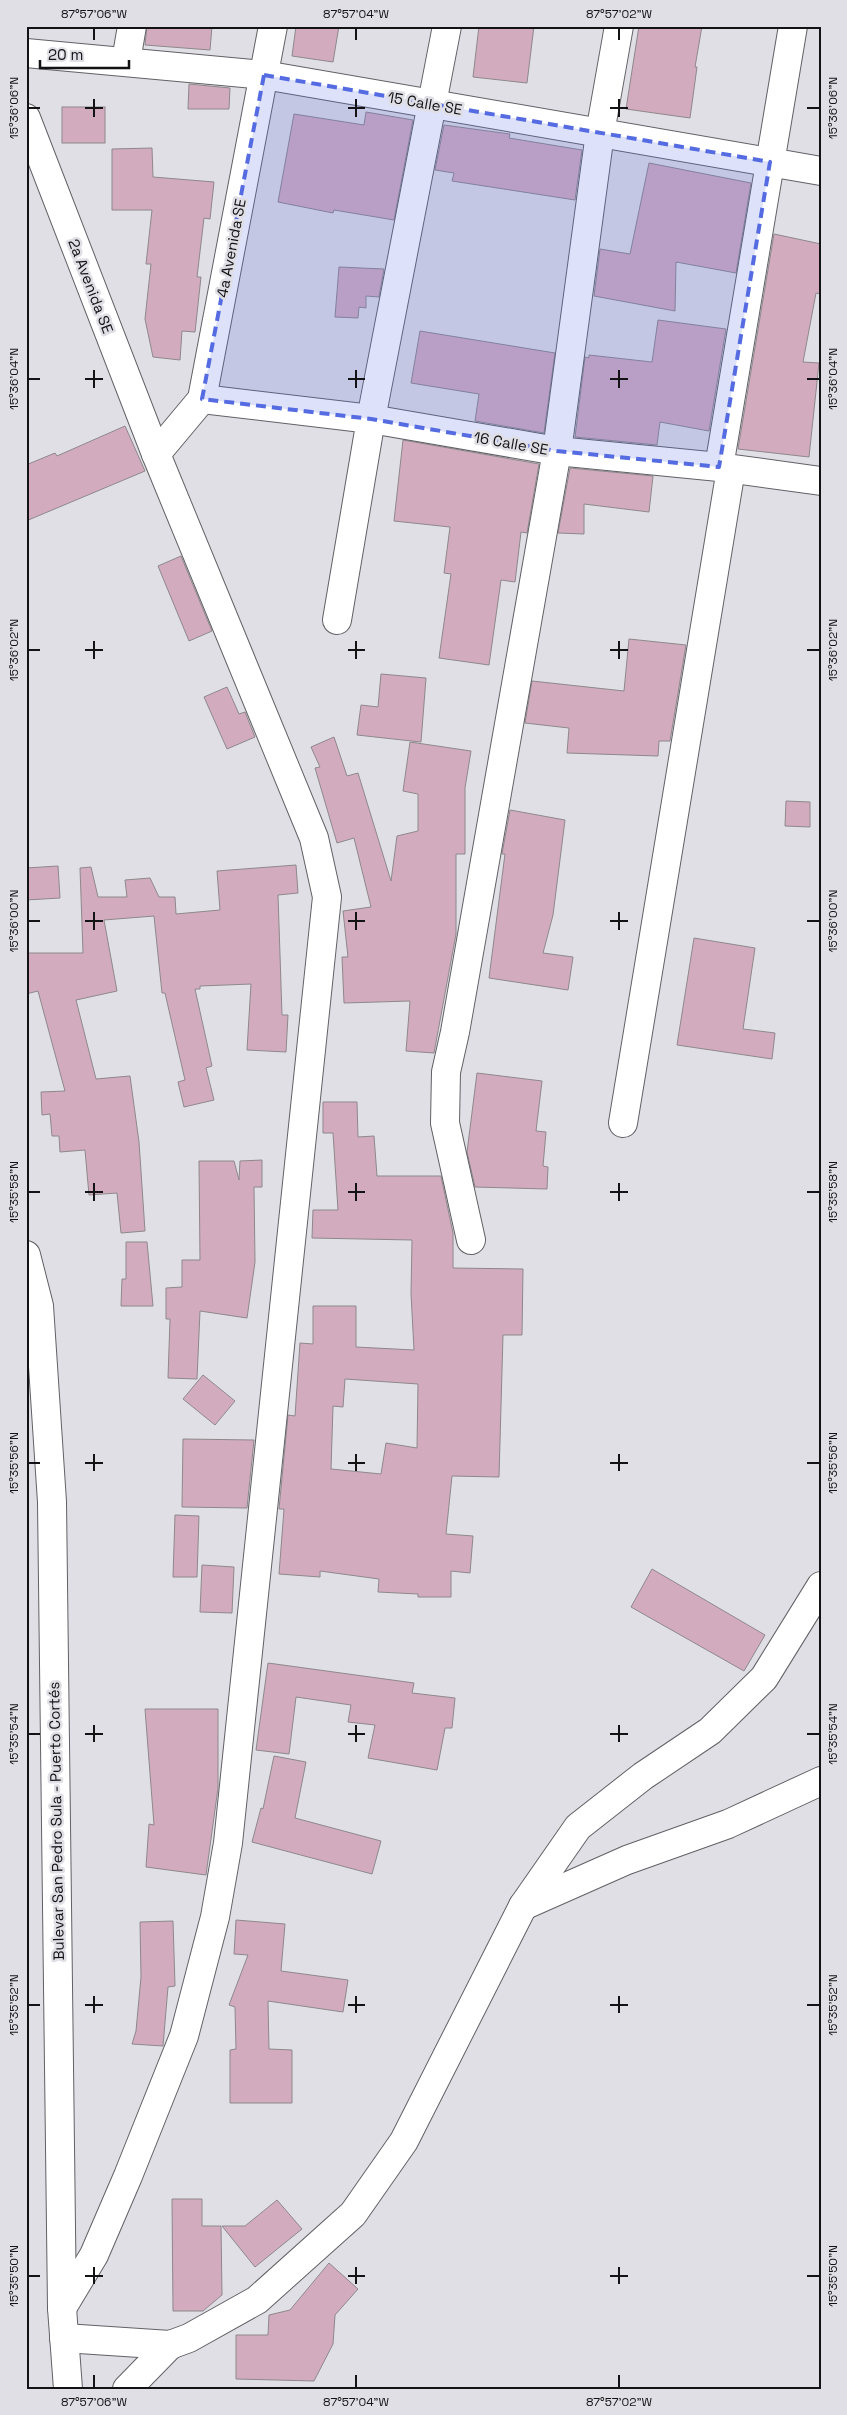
<svg xmlns="http://www.w3.org/2000/svg" width="847" height="2415" font-family="'Space Grotesk',sans-serif">
	<style>
		.building { fill: #d2acbe; stroke: #8e888b; fill-rule: evenodd }
		.lines { fill: none; stroke-linecap: round; stroke-linejoin: round }
		.street-casing { stroke: #616166; stroke-width: 30 }
		.highway-casing { stroke: #616166; stroke-width: 30 }
		.street { stroke: #fff; stroke-width: 28 }
		.highway { stroke: #fff; stroke-width: 28 }
		.marked { fill: #556be1; fill-opacity: 0.2; stroke: #556be1; stroke-width: 4; stroke-dasharray: 10 6; stroke-linejoin: round }
		.ticks { fill: none; stroke: #131315; stroke-width: 2 }
		.labels { text-anchor: middle; dominant-baseline: central; stroke-width: 5; stroke-linejoin: round; paint-order: stroke }
		.street-label { font-size: 15px; fill: #131315; stroke: #dfdfe5 }
		.neatline { fill: none; stroke: #131315; stroke-width: 2 }
		.ticks-label { font-size: 12px; text-anchor: middle; fill: #131315 }
	</style>
	<rect width="100%" height="100%" fill="#dfdfe5"/>
	<!-- building -->
	<g class="building">
		<polygon points="147,26 212,26 210,50 145,45"/>
		<polygon points="296,26 339,26 333,62 292,56"/>
		<polygon points="479,26 534,26 527,83 473,77"/>
		<polygon points="639,26 702,26 695,67 697,67 690,118 626,109"/>
		<polygon points="189,84 230,88 229,109 188,109"/>
		<rect x="62" y="107" width="43" height="36"/>
		<polygon points="366,112 413,120 394,220 334,210 333,213 278,202 294,114 364,125"/>
		<polygon points="444,125 510,134 509,138 582,150 575,200 452,181 454,173 435,170"/>
		<polygon points="152,148 153,177 214,182 210,219 204,218 197,277 201,277 195,332 182,331 180,360 153,357 145,319 151,264 146,264 152,210 112,210 112,149"/>
		<polygon points="649,163 751,183 736,273 676,262 675,311 594,296 600,249 630,254"/>
		<polygon points="774,234 821,244 821,294 816,293 803,362 819,363 809,457 738,449"/>
		<polygon points="339,267 384,269 379,297 366,296 366,308 359,307 358,318 335,317"/>
		<polygon points="658,320 726,329 709,431 660,422 657,445 575,437 585,357 589,358 589,355 652,362"/>
		<polygon points="420,331 555,353 544,433 475,421 479,394 411,383"/>
		<polygon points="125,426 145,471 26,521 26,465 55,453 57,456"/>
		<polygon points="403,440 539,464 527,533 521,532 515,582 501,580 489,665 439,658 451,574 444,573 450,527 394,521"/>
		<polygon points="570,468 653,476 649,512 584,504 584,534 558,533"/>
		<polygon points="181,556 212,631 189,641 158,566"/>
		<polygon points="629,639 686,645 670,741 659,741 658,756 567,753 569,728 525,723 532,681 624,691"/>
		<polygon points="381,674 426,678 421,742 357,735 361,705 378,707"/>
		<polygon points="227,687 239,714 245,712 255,737 227,749 204,697"/>
		<polygon points="334,737 347,776 358,773 391,881 397,836 418,831 418,794 403,791 410,742 471,751 465,788 465,854 456,854 456,934 434,1053 406,1051 410,1001 344,1003 342,957 348,957 343,911 371,907 354,838 337,843 315,768 320,767 311,747"/>
		<polygon points="786,801 810,802 810,827 785,826"/>
		<polygon points="510,810 565,820 553,915 543,953 573,957 568,990 489,978 505,854 502,854"/>
		<polygon points="296,865 298,893 278,895 282,1015 288,1015 286,1052 247,1050 251,984 200,986 200,989 195,989 212,1066 206,1068 214,1100 184,1107 178,1082 185,1080 165,993 162,993 154,916 104,920 117,991 76,1000 96,1079 130,1076 139,1142 145,1231 121,1233 117,1193 89,1195 85,1150 60,1152 59,1136 52,1136 50,1114 42,1115 41,1092 65,1091 38,991 26,994 26,953 83,953 80,868 91,867 98,897 127,897 125,880 150,878 159,897 175,897 176,914 220,910 217,871"/>
		<polygon points="58,866 60,898 26,900 26,868"/>
		<polygon points="694,938 755,948 743,1029 775,1033 772,1059 677,1045"/>
		<polygon points="477,1073 542,1081 536,1131 546,1132 543,1166 548,1167 547,1189 475,1187 467,1152"/>
		<path d="M323,1102H357L358,1137L374,1136L377,1176H441L453,1233V1268L523,1269L522,1335H503L499,1477L452,1476L446,1534L473,1536L470,1573L451,1571V1597H418V1594L378,1592L379,1579L320,1571V1577L279,1574L284,1509H279L288,1415L295,1416L300,1343L313,1344V1306H356V1347L414,1350L411,1294L412,1240L312,1238L313,1210H338L333,1133H323ZM345,1379L418,1384L417,1448L386,1443L381,1474L331,1469L333,1406L343,1407Z"/>
		<polygon points="262,1160 262,1187 254,1187 255,1262 247,1318 200,1311 197,1379 168,1378 170,1319 166,1319 166,1288 182,1287 182,1260 200,1260 199,1161 234,1161 239,1180 240,1161"/>
		<polygon points="126,1242 147,1242 153,1306 121,1306 122,1279 126,1279"/>
		<polygon points="203,1375 235,1401 215,1425 183,1399"/>
		<polygon points="183,1439 254,1440 247,1508 182,1507"/>
		<polygon points="175,1515 199,1516 197,1577 173,1577"/>
		<polygon points="202,1565 234,1567 232,1613 200,1612"/>
		<polygon points="652,1569 765,1635 744,1671 631,1607"/>
		<polygon points="268,1663 414,1683 412,1693 455,1698 452,1728 445,1728 437,1770 368,1758 375,1725 348,1722 351,1705 296,1697 289,1754 256,1750"/>
		<polygon points="145,1709 218,1709 218,1788 206,1875 146,1867 149,1824 154,1825"/>
		<polygon points="274,1756 306,1762 295,1818 381,1841 372,1874 252,1842 261,1808 263,1809"/>
		<polygon points="236,1920 285,1924 281,1971 348,1980 343,2012 268,2001 269,2049 292,2050 292,2103 230,2103 230,2050 236,2049 235,2007 229,2005 248,1955 234,1954"/>
		<polygon points="173,1921 175,1986 168,1987 163,2046 132,2044 136,2031 141,1977 140,1922"/>
		<polygon points="172,2199 202,2199 202,2226 221,2226 222,2295 203,2311 173,2311"/>
		<polygon points="277,2200 302,2229 255,2267 222,2226 245,2226"/>
		<polygon points="329,2263 358,2289 335,2315 333,2344 314,2381 236,2379 236,2335 268,2335 269,2315 290,2310"/>
	</g>
	<g class="lines">
		<defs>
			<g id="street">
				<polyline points="26,53 264,75 821,171"/>
				<polyline points="126,61 132,26"/>
				<polyline points="26,118 156,454 314,838 327,897 228,1843 215,1917 184,2036 128,2176 94,2255 62,2308"/>
				<polyline points="202,399 371,419 557,451 719,467 821,481"/>
				<polyline points="156,454 202,399 273,26"/>
				<polyline points="719,467 793,26"/>
				<polyline points="337,620 371,419 447,26"/>
				<polyline points="623,1123 731,469"/>
				<polyline points="471,1240 445,1123 446,1072 455,1032 557,451 600,133 619,26"/>
				<polyline points="523,1906 627,1860 728,1824 821,1781"/>
				<polyline points="64,2338 170,2345 189,2338 257,2300 353,2214 404,2141 523,1906 578,1827 643,1776 710,1731 764,1678 821,1586"/>
				<polyline points="127,2389 170,2345"/>
			</g>
			<polyline id="highway" points="26,1255 39,1306 52,1502 62,2308 68,2389"/>
		</defs>
		<!-- street casing -->
		<use href="#street" class="street-casing"/>
		<!-- highway casing -->
		<use href="#highway" class="highway-casing"/>
		<!-- street -->
		<use href="#street" class="street"/>
		<!-- highway -->
		<use href="#highway" class="highway"/>
	</g>
	<!-- marked area -->
	<path class="marked" d="M264,75L770,162L719,467L557,451L371,419L202,399Z"/>
	<!-- ticks -->
	<path class="ticks" d="M94,28V40M356,28V40M619,28V40M94,99V117M356,99V117M619,99V117M28,108H40M85,108H103M348,108H365M610,108H628M807,108H820M94,370V388M356,370V388M619,370V388M28,379H40M85,379H103M348,379H365M610,379H628M807,379H820M94,641V659M356,641V659M619,641V659M28,650H40M85,650H103M348,650H365M610,650H628M807,650H820M94,912V930M356,912V930M619,912V930M28,921H40M85,921H103M348,921H365M610,921H628M807,921H820M94,1183V1201M356,1183V1201M619,1183V1201M28,1192H40M85,1192H103M348,1192H365M610,1192H628M807,1192H820M94,1454V1471M356,1454V1471M619,1454V1471M28,1463H40M85,1463H103M348,1463H365M610,1463H628M807,1463H820M94,1725V1742M356,1725V1742M619,1725V1742M28,1734H40M85,1734H103M348,1734H365M610,1734H628M807,1734H820M94,1996V2013M356,1996V2013M619,1996V2013M28,2005H40M85,2005H103M348,2005H365M610,2005H628M807,2005H820M94,2267V2284M356,2267V2284M619,2267V2284M28,2276H40M85,2276H103M348,2276H365M610,2276H628M807,2276H820M94,2375V2388M356,2375V2388M619,2375V2388"/>
	<g class="labels">
		<!-- street labels -->
		<g class="street-label">
			<text transform="translate(425 103) rotate(10)">15 Calle SE</text>
			<text transform="translate(231 248) rotate(-79)">4a Avenida SE</text>
			<text transform="translate(91 286) rotate(69)">2a Avenida SE</text>
			<text transform="translate(511 443) rotate(10)">16 Calle SE</text>
			<text transform="translate(56 1821) rotate(-91)">Bulevar San Pedro Sula - Puerto Cortés</text>
		</g>
	</g>
	<!-- border -->
	<rect width="847" height="2415" fill="none" stroke="#dfdfe5" stroke-width="55"/>
	<!-- scale -->
	<path d="M40 60v8h89v-8" fill="none" stroke="#131315" stroke-width="2.5"/>
	<text x="48" y="60" font-size="15" fill="#131315" stroke="#dfdfe5" stroke-width="4" paint-order="stroke">20 m</text>
	<rect x="28" y="28" width="792" height="2360" class="neatline"/>
	<g class="ticks-label">
		<text x="94" y="18">87°57'06"W</text>
		<text x="356" y="18">87°57'04"W</text>
		<text x="619" y="18">87°57'02"W</text>
		<text transform="translate(14 108) rotate(-90)" y="4">15°36'06"N</text>
		<text transform="translate(833 108) rotate(-90)" y="4">15°36'06"N</text>
		<text transform="translate(14 379) rotate(-90)" y="4">15°36'04"N</text>
		<text transform="translate(833 379) rotate(-90)" y="4">15°36'04"N</text>
		<text transform="translate(14 650) rotate(-90)" y="4">15°36'02"N</text>
		<text transform="translate(833 650) rotate(-90)" y="4">15°36'02"N</text>
		<text transform="translate(14 921) rotate(-90)" y="4">15°36'00"N</text>
		<text transform="translate(833 921) rotate(-90)" y="4">15°36'00"N</text>
		<text transform="translate(14 1192) rotate(-90)" y="4">15°35'58"N</text>
		<text transform="translate(833 1192) rotate(-90)" y="4">15°35'58"N</text>
		<text transform="translate(14 1463) rotate(-90)" y="4">15°35'56"N</text>
		<text transform="translate(833 1463) rotate(-90)" y="4">15°35'56"N</text>
		<text transform="translate(14 1734) rotate(-90)" y="4">15°35'54"N</text>
		<text transform="translate(833 1734) rotate(-90)" y="4">15°35'54"N</text>
		<text transform="translate(14 2005) rotate(-90)" y="4">15°35'52"N</text>
		<text transform="translate(833 2005) rotate(-90)" y="4">15°35'52"N</text>
		<text transform="translate(14 2276) rotate(-90)" y="4">15°35'50"N</text>
		<text transform="translate(833 2276) rotate(-90)" y="4">15°35'50"N</text>
		<text x="94" y="2406">87°57'06"W</text>
		<text x="356" y="2406">87°57'04"W</text>
		<text x="619" y="2406">87°57'02"W</text>
	</g>
</svg>
